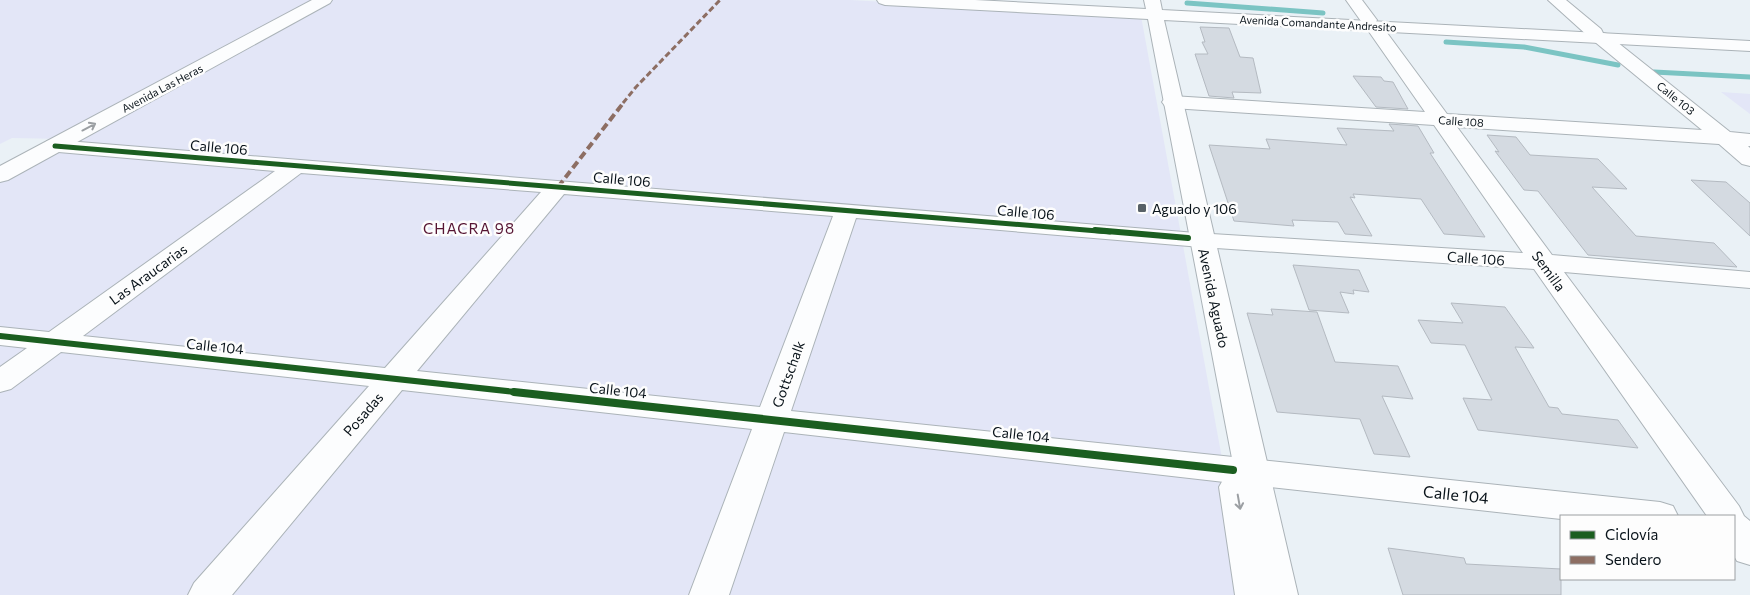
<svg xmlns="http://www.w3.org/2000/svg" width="1750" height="595" font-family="Commissioner,sans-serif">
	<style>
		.green { fill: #e3e6f7 }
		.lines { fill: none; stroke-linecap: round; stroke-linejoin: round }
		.stream { stroke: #7bc4c3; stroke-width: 5 }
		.building { fill: #d4dae1; stroke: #b4bac1 }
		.minor-casing { stroke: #abb3b8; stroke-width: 2 }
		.major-casing { stroke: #abb3b8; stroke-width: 2 }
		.minor { fill: #fcfdfe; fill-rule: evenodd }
		.major { fill: #fcfdfe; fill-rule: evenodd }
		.quiet-far1 { stroke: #8d6e63; stroke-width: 3; stroke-dasharray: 6 3; stroke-linecap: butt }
		.quiet { stroke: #8d6e63; stroke-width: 4; stroke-dasharray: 8 4; stroke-linecap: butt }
		.cycleway-far2-casing { stroke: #fdfdfd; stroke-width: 8 }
		.cycleway-far1-casing { stroke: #fdfdfd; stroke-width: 9 }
		.cycleway-casing { stroke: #fdfdfd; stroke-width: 11 }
		.cycleway-far2 { stroke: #1b5e20; stroke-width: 5 }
		.cycleway-far1 { stroke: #1b5e20; stroke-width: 6 }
		.cycleway { stroke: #1b5e20; stroke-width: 8 }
		.oneway { stroke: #9b9fa3 }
		.poi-dot { fill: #586167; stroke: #fdfdfd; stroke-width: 2 }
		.labels { text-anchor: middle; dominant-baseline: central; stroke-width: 5; stroke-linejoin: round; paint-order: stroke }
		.far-street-label { font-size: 11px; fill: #09131a; stroke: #fdfdfd }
		.street-label { font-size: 14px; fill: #09131a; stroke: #fdfdfd }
		.poi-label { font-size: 14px; fill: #09131a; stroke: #fdfdfd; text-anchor: start }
		.neighbourhood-label { font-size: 15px; letter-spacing: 1px; fill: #561533; stroke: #fdfdfd }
		.near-street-label { font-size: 16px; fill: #09131a; stroke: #fdfdfd }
	</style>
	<rect width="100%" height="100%" fill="#eaf1f6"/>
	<!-- green -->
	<g class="green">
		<polygon points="0,0 850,0 1141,16 1247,595 0,595 0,175 64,139 12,138 0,144"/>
		<polygon points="1721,92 1750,94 1750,114"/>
	</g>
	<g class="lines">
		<!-- stream -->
		<g class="stream">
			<polyline points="1187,3 1323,13"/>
			<polyline points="1446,42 1524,47 1618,65"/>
			<polyline points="1654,72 1750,77"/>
		</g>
	</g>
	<!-- building -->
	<g class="building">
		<polygon points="1200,27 1229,28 1240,57 1253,58 1261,93 1232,92 1234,98 1209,96 1195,54 1208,54 1202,42 1205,42"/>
		<polygon points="1353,76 1381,77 1384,81 1393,82 1408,109 1376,107"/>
		<polygon points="1389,124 1418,126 1434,153 1430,153 1485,237 1444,234 1421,199 1353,194 1355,198 1350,197 1372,236 1345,234 1338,222 1292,220 1294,226 1234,221 1209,145 1270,149 1266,139 1347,145 1337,128 1394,131"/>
		<polygon points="1487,135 1516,137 1530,155 1598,159 1627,189 1592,187 1636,236 1714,243 1737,267 1588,255 1538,191 1524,190 1495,151 1499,152"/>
		<polygon points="1691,180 1726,182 1750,203 1750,236"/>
		<polygon points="1293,265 1359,270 1369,292 1353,290 1354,294 1340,292 1349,313 1309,310"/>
		<polygon points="1451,303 1505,307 1534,348 1515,347 1549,407 1558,408 1562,414 1618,420 1638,448 1478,430 1463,398 1492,400 1465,345 1431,343 1418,320 1463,323"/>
		<polygon points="1271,309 1317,312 1335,362 1398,366 1413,399 1382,396 1410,457 1374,454 1360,419 1277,412 1247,313 1273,315"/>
		<polygon points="1388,548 1464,558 1466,564 1561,569 1561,595 1403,595"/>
	</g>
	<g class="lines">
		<defs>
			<path id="minor" d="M1346,0H1362L1377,20L1376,22H1379L1447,114L1702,130L1595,42L1593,38L1589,37L1548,0H1566L1601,29L1603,33L1607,34L1730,132L1750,134V146H1748L1750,148V166L1742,164L1719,144L1457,127L1552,255L1750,272V288L1564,272L1739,506L1744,516L1750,521V565L1737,561L1734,556V516H1707L1534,269L1201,247L856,218L791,411L1233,457L1245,461L1251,459L1660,502L1673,506L1678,516H1561V519L1251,485L1239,481L1233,483L784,432L729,595H689L752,429L402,390L232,595H188L194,583L369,386L61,352L11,389L0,392V367L27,348L0,345V327L49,332L275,171L47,151L44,146L47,141L55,140L1196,233L1523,253L1434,125L1172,108L1165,106L1162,102L1165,98L1172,96L1425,112L1365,26L1366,24H1363ZM301,173L541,192L385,368L83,336ZM564,194L833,216L760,407L417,371Z"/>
			<g id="major">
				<polygon points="312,0 332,0 330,3 8,180 0,182 0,166"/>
				<polygon points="877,0 975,0 1146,9 1144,0 1160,0 1162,10 1750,41 1750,51 1164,20 1298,595 1235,595 1219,487 1224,478 1235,474 1148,19 885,5 879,3"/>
			</g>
		</defs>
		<!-- minor casing -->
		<use href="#minor" class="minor-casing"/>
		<!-- major casing -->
		<use href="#major" class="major-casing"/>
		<!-- minor -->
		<use href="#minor" class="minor"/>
		<!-- major -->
		<use href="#major" class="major"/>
		<!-- quiet-far1 -->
		<polyline class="quiet-far1" points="623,103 636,87 720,0"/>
		<!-- quiet -->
		<polyline class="quiet" points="558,187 624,102"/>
		<defs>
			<polyline id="cycleway-far2" points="55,146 1110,232"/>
			<g id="cycleway-far1">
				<polyline points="1095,230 1188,238"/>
				<polyline points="0,336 525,393"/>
			</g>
			<polyline id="cycleway" points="514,392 1233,470"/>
		</defs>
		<!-- cycleway-far2 casing -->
		<use href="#cycleway-far2" class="cycleway-far2-casing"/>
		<!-- cycleway-far1 casing -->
		<use href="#cycleway-far1" class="cycleway-far1-casing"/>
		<!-- cycleway casing -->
		<use href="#cycleway" class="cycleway-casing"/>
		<!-- cycleway-far2 -->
		<use href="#cycleway-far2" class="cycleway-far2"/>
		<!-- cycleway-far1 -->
		<use href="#cycleway-far1" class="cycleway-far1"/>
		<!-- cycleway -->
		<use href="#cycleway" class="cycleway"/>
	</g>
	<!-- one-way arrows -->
	<defs><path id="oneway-shaft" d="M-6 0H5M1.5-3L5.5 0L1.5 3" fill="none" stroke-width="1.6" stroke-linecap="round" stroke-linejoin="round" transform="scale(1.25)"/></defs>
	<g class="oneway">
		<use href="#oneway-shaft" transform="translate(89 127) rotate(-28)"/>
		<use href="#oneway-shaft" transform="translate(1239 502) rotate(80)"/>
	</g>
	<!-- markers -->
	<rect class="poi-dot" x="1137" y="203" width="10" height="10" rx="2.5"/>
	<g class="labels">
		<!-- far-street labels -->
		<g class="far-street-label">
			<text transform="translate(1318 23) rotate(3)">Avenida Comandante Andresito</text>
			<text transform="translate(162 88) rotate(-28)">Avenida Las Heras</text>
			<text transform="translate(1676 98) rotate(39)">Calle 103</text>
			<text transform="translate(1461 121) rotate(4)">Calle 108</text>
		</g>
		<!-- street labels -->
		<g class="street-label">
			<text transform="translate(219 147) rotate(5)">Calle 106</text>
			<text transform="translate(622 179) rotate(5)">Calle 106</text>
			<text transform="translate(1026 212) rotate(5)">Calle 106</text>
			<text transform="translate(1476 258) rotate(4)">Calle 106</text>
			<text transform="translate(1549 271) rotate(54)">Semilla</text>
			<text transform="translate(148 274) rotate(-36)">Las Araucarias</text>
			<text transform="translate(1214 298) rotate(78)">Avenida Aguado</text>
			<text transform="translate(215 346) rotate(6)">Calle 104</text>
			<text transform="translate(788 374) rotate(-70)">Gottschalk</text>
			<text transform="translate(618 390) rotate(6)">Calle 104</text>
			<text transform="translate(363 414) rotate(-49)">Posadas</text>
			<text transform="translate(1021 434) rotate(6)">Calle 104</text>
		</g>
		<!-- poi labels -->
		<g class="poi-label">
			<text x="1152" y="208">Aguado y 106</text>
		</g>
		<!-- neighbourhood labels -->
		<g class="neighbourhood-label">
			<text x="469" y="228">CHACRA 98</text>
		</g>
		<!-- near-street labels -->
		<g class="near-street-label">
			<text transform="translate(1456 494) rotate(6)">Calle 104</text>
		</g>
	</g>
	<!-- legend -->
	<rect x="1560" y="515" width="175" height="65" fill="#fdfdfd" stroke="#9b9fa2"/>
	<rect x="1570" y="531" width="25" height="8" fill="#1b5e20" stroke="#9b9fa2"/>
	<text x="1605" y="540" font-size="15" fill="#09131a">Ciclovía</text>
	<rect x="1570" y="556" width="25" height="8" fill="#8d6e63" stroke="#9b9fa2"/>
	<text x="1605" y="565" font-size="15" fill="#09131a">Sendero</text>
</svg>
